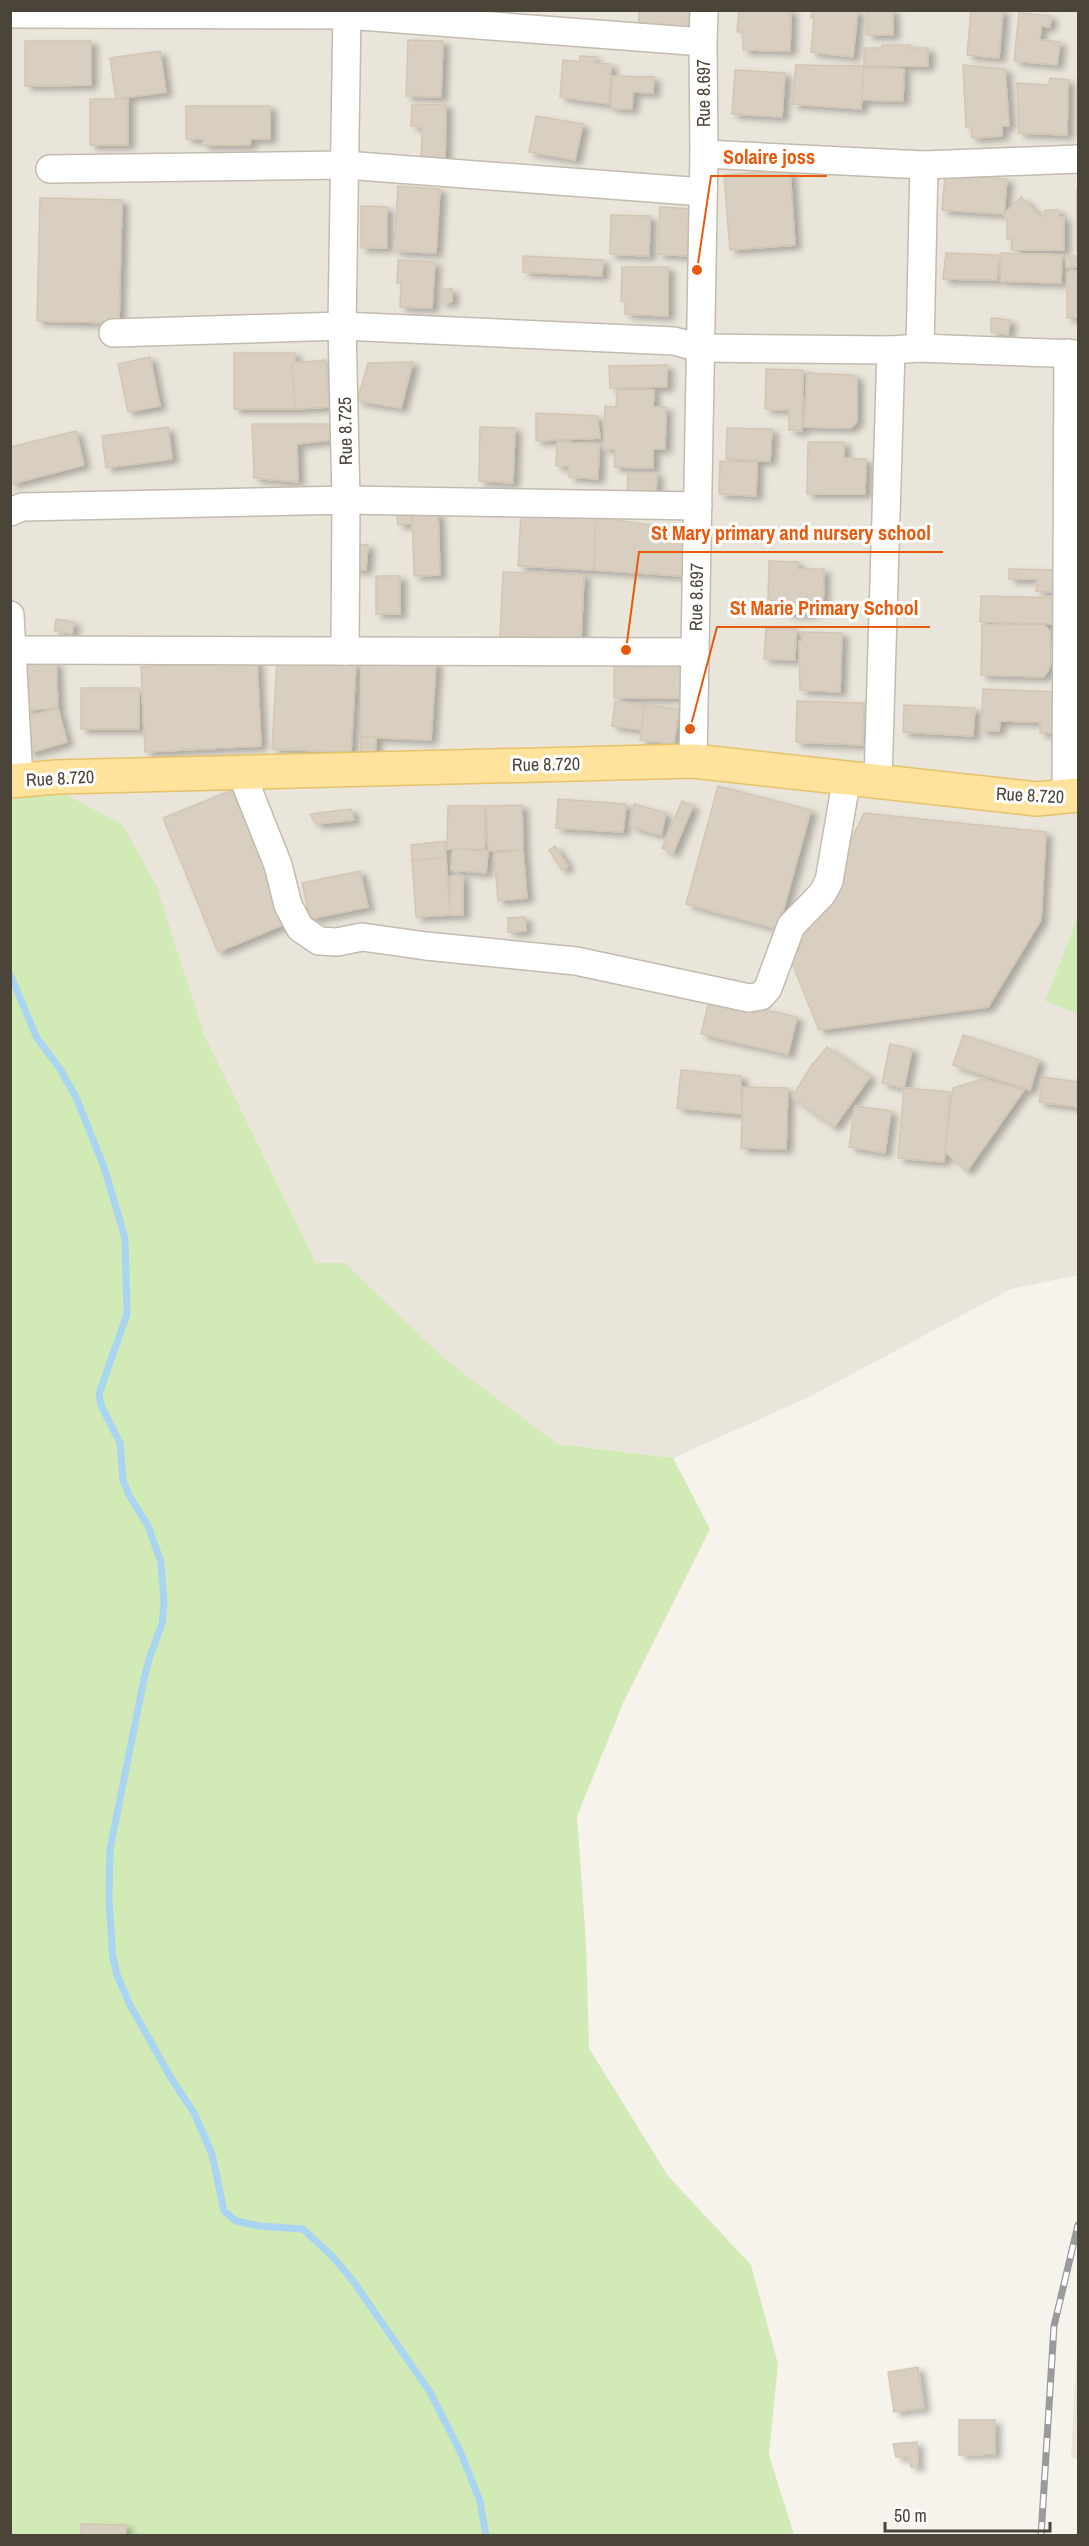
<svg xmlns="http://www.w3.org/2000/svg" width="1089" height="2546" font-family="'Archivo Narrow',sans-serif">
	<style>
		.residential { fill: #eae5da }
		.green { fill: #d2eab5 }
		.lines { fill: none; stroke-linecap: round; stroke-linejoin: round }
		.stream { stroke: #a9d4f2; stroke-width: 7 }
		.building { fill: #d8cfc1; stroke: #d3c7b4; stroke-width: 1.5; filter: url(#shadow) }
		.minor-casing { stroke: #c2bbae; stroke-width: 30 }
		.major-casing { stroke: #e6c16a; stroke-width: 36 }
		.minor { stroke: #fff; stroke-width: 27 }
		.major { stroke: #ffe39c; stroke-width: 33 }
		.rail-casing { stroke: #9a9a9a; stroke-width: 7 }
		.rail { stroke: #fff; stroke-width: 4.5; stroke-dasharray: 14; stroke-linecap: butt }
		.labels { text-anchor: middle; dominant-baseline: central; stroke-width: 6; stroke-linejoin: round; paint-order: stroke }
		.street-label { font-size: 18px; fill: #4b4439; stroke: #fff }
		.leader { fill: none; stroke: #e8590c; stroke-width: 2 }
		.callout-dot { fill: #e8590c; stroke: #fff; stroke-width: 2 }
		.callout-label { font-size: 20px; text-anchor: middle; font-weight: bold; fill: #e8590c; stroke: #fff; stroke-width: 6; stroke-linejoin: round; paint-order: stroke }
	</style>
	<defs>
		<filter id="shadow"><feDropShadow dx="6" dy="4" stdDeviation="3" flood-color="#0004"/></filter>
	</defs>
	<rect width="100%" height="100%" fill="#f6f3ec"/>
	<!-- residential -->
	<g class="residential">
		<polygon points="10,11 1078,11 1078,1275 1011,1289 809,1397 673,1458 558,1444 445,1359 345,1263 316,1263 204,1034 157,887 11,765"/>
		<polygon points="1078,2328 1078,2327 1078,2459 1071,2458"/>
	</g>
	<!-- green -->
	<g class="green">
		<polygon points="10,765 123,825 157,887 204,1034 316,1263 345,1263 445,1359 558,1444 673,1458 710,1529 624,1701 577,1816 586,1943 589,2048 668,2176 751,2265 778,2364 769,2455 794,2535 11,2535"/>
		<polygon points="1078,917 1078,1014 1045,1001"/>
	</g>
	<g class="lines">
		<!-- stream -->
		<polyline class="stream" points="10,974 37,1038 60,1069 76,1097 104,1167 125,1238 127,1314 99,1394 101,1405 120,1443 123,1480 129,1495 148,1526 161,1562 164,1604 162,1624 150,1656 144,1679 110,1849 109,1899 113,1961 113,1956 117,1975 129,2003 171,2078 194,2113 212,2154 224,2211 236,2221 259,2226 303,2229 333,2257 353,2281 430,2392 460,2451 480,2501 486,2536"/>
	</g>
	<!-- building -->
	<g class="building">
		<polygon points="639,10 691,10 686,31 638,30"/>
		<polygon points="739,10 791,10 790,51 743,50 743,32 737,32"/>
		<polygon points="812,10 858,10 853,57 811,52 814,18 811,18"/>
		<rect x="867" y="10" width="26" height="25"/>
		<polygon points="971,10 1003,10 999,58 967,55"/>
		<polygon points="1019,13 1051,16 1050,27 1041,26 1040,40 1060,42 1057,65 1014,61"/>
		<polygon points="408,40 443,41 441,97 406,96"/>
		<polygon points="25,41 91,41 91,85 25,86"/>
		<polygon points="882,45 910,45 909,48 928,48 928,66 864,66 864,48 882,48"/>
		<polygon points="160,51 166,92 116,99 110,58"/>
		<polygon points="580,56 596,57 595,63 611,64 609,104 560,97 563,60 580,62"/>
		<polygon points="796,65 864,66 861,109 792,104"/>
		<polygon points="963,65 1005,69 1009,126 1002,126 1002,136 972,138 971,127 966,127"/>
		<polygon points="864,67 904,69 903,101 862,100"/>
		<polygon points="735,70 785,73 782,117 732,114"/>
		<polygon points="612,76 654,77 653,93 633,92 632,109 611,108"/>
		<polygon points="1050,78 1068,80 1067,135 1019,133 1017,83 1049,85"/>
		<rect x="90" y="99" width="38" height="46"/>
		<polygon points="446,104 445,168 421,167 422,127 411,126 412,105"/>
		<polygon points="186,106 270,106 270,139 251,139 250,145 203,145 203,139 186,139"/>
		<polygon points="536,116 583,124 575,160 529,152"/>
		<polygon points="790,170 795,245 730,250 724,175"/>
		<polygon points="945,175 1007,179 1004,214 942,210"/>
		<polygon points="398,186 440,189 436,253 394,251"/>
		<rect x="1077" y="189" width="1" height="62"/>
		<polygon points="1021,197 1038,215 1045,216 1045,210 1059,210 1059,217 1064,217 1064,250 1011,250 1012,239 1007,239 1007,221 1004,214"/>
		<polygon points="40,198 122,200 119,323 37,321"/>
		<polygon points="361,206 387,207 387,248 361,248"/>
		<polygon points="660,207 692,209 689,256 658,254"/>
		<polygon points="611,215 650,216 649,256 610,254"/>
		<polygon points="946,253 999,255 997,280 943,279"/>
		<polygon points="1001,253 1062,255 1061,283 1000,281"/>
		<polygon points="523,256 603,260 602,276 523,272"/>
		<rect x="1066" y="256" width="12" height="11"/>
		<polygon points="398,260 435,262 432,308 400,307 401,283 397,283"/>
		<polygon points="622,267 668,267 668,316 625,314 625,301 621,301"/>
		<polygon points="1078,271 1078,318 1067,318 1067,272"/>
		<polygon points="441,289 452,289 452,302 441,303"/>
		<polygon points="991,318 1010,320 1008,335 991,332"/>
		<rect x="234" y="353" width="61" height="56"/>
		<polygon points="150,357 160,406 128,412 118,364"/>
		<polygon points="326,360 329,407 295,409 292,363"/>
		<polygon points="413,362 401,408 357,401 368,363"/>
		<polygon points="667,365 667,387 610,388 609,366"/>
		<polygon points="766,369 803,370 802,431 789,430 789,410 765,409"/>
		<polygon points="807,373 854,375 857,379 857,421 853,426 849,428 804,427"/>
		<polygon points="617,389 654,390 653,407 666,407 665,449 653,449 653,468 614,467 615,449 604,449 605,406 616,407"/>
		<polygon points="536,413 597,416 600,438 536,441"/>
		<polygon points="252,424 334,424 337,439 297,444 298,482 254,478"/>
		<polygon points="168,427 172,459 106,468 102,436"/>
		<polygon points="480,427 515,428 513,483 479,481"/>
		<polygon points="727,428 772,429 770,461 726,459"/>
		<polygon points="76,431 84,465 11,484 10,447"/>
		<polygon points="557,442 599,444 598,479 569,477 569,466 556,466"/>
		<polygon points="808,442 844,442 844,458 866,459 865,494 807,494"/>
		<polygon points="720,461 757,462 756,496 719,494"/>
		<polygon points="628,473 657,473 656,492 627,492"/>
		<polygon points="411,509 413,523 398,525 396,511"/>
		<polygon points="438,512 440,575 414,576 412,513"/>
		<polygon points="521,513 596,517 594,570 518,566"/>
		<polygon points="596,517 690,531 682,576 594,570"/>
		<polygon points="354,544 368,545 366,570 351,569"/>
		<polygon points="769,561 798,562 798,569 824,569 823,610 811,609 811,614 787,614 788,609 771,609 772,600 768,600"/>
		<polygon points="1009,569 1064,570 1064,592 1036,591 1037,579 1009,579"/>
		<polygon points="503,572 584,575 581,641 500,637"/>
		<rect x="376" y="576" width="24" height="38"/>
		<polygon points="981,596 1065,598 1064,624 980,622"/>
		<polygon points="56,619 74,622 72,634 54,631"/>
		<polygon points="982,625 1044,625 1050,631 1051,662 1048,671 1043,677 981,675"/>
		<polygon points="766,628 796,629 795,660 764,659"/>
		<polygon points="803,632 842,633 840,692 800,690 799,641 802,641"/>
		<polygon points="277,659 356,663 351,752 272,749"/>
		<polygon points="257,660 261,746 145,752 141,667"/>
		<polygon points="361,661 436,662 431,740 361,737"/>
		<polygon points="683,661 683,698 614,698 614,662"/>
		<polygon points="56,662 58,708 25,710 23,664"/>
		<rect x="81" y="688" width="58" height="41"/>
		<polygon points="983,689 1058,692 1057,733 1040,733 1040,722 1000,721 999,731 981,731"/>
		<polygon points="615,701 645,705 641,730 612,726"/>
		<polygon points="797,701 864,703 863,745 796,742"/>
		<polygon points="645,705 679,709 674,744 640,740"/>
		<polygon points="904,705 975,708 973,736 903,732"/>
		<polygon points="58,708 67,742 29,753 20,719"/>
		<polygon points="361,737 376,737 375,759 360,759"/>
		<polygon points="718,786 811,810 778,929 686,904"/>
		<polygon points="232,790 287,923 218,952 163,818"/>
		<polygon points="558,799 626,804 623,832 556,828"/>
		<polygon points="682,801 693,806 673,853 662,848"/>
		<polygon points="634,804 666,813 661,835 630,826"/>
		<polygon points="522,805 523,850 488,851 486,806"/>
		<polygon points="448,806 485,806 485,849 447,849"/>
		<polygon points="351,809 354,820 316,824 310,814"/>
		<polygon points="864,813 1046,832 1041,920 988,1007 819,1030 792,963"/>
		<polygon points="445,841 446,858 412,861 411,845"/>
		<polygon points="555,846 568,866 562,870 549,850"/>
		<polygon points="453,849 488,851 486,873 451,870"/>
		<polygon points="523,850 527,898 498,901 494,853"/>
		<polygon points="446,858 450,915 416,917 412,860"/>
		<polygon points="360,871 368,907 310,919 302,883"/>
		<rect x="450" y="876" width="13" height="39"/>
		<polygon points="525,917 526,931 508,932 508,918"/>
		<polygon points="710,997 797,1017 788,1054 701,1034"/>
		<polygon points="963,1035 1039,1060 1030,1090 953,1065"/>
		<polygon points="890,1044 912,1049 904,1088 882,1083"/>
		<polygon points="827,1047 870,1077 834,1127 792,1097 811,1066"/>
		<polygon points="681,1070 741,1076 742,1114 677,1108"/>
		<polygon points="1043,1077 1078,1082 1078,1107 1039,1102"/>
		<polygon points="982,1079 1024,1090 967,1171 944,1151 953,1088"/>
		<polygon points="743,1087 788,1088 786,1149 741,1148"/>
		<polygon points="904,1088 950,1092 944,1162 898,1158"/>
		<polygon points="855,1106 891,1111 885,1153 849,1147"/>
		<polygon points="918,2367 924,2408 894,2412 888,2372"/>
		<polygon points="959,2420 995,2420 995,2454 959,2455"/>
		<polygon points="917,2442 918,2467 911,2467 908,2457 896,2457 893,2444"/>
		<polygon points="81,2524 126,2525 126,2536 81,2536"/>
	</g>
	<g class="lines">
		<defs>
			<g id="minor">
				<polyline points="347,10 342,326 346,500 698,506"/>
				<polyline points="15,14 347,15 703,42 704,154 693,761"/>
				<polyline points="703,42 704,10"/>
				<polyline points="704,154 924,165 1078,159"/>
				<polyline points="50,169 345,165 703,192"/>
				<polyline points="113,333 342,326 674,341 700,348 891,350 920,348 1078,354"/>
				<polyline points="920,348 924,165"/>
				<polyline points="10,512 22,507 346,500 345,651"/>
				<polyline points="10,615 19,780"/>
				<polyline points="12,650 695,652"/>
				<polyline points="241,772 278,865 288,905 300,928 319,941 337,942 362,937 426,946 576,961 749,998 761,996 768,988 791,926 822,894 829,881 847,777"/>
				<polyline points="878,780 891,350"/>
				<polyline points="1066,798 1068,353"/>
			</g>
			<polyline id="major" points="10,781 56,777 693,761 1037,799 1078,795"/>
		</defs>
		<!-- minor casing -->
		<use href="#minor" class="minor-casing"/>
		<!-- major casing -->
		<use href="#major" class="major-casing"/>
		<!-- minor -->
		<use href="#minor" class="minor"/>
		<!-- major -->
		<use href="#major" class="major"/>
		<defs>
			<polyline id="rail" points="1041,2536 1054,2326 1078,2225"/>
		</defs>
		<!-- rail casing -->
		<use href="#rail" class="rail-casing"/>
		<!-- rail -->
		<use href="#rail" class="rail"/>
	</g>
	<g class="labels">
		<!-- street labels -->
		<g class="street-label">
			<text transform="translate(703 93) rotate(-90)">Rue 8.697</text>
			<text transform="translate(345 431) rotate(-91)">Rue 8.725</text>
			<text transform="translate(696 597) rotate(-89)">Rue 8.697</text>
			<text transform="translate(546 764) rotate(-1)">Rue 8.720</text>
			<text transform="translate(60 778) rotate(-3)">Rue 8.720</text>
			<text transform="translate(1030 795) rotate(3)">Rue 8.720</text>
		</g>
	</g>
	<!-- callouts -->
	<path class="leader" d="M697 270L711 176H827M626 650L639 552H943M690 729L717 627H930"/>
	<g class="callout-dot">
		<circle cx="697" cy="270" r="6"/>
		<circle cx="626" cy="650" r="6"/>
		<circle cx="690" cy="729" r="6"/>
	</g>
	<g class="callout-label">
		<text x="769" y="164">Solaire joss</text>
		<text x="791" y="540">St Mary primary and nursery school</text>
		<text x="824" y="615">St Marie Primary School</text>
	</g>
	<!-- border -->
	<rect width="1089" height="2546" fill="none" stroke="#4b4439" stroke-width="24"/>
	<!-- scale -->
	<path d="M885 2522v9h165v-9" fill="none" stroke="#4b4439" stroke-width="3"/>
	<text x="894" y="2522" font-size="18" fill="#4b4439" stroke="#ffffff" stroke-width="4.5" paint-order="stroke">50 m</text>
</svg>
